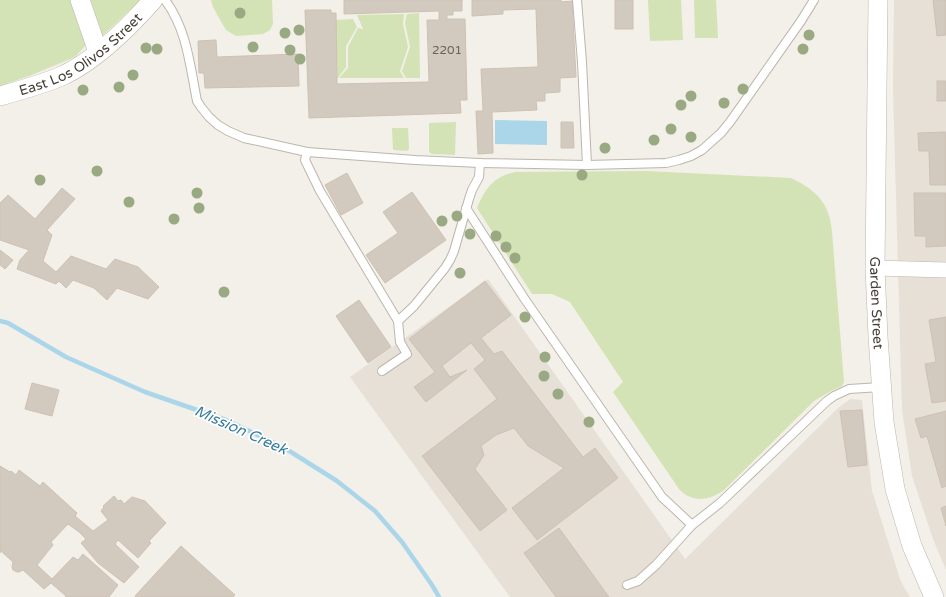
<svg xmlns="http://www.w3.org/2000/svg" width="946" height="597" font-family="'Varela Round',sans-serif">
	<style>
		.residential { fill: #e6e0d7 }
		.green { fill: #d3e3b5 }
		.water { fill: #abd6ea }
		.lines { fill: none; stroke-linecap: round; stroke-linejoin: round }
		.stream { stroke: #abd6ea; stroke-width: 4.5 }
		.building { fill: #d3cabf; stroke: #cec1b3 }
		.service-casing { stroke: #bdb6ac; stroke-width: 10 }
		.minor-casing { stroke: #bdb6ac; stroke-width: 16 }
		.tertiary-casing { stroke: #bdb6ac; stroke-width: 20 }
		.service { stroke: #fff; stroke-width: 8 }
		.minor { stroke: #fff; stroke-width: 15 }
		.tertiary { stroke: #fff; stroke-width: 19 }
		.tree { fill: #99aa83 }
		.labels { text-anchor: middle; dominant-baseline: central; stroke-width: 3.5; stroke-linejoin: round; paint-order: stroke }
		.number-label { font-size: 12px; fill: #69625a }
		.street-label { font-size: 14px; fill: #463f38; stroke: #fff }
		.water-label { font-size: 15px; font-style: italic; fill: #397ea0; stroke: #fff }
	</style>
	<rect width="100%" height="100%" fill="#f3efe9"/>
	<!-- residential -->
	<g class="residential">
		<polygon points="894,0 946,0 946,570 933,539 912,476 902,410 893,90"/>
		<polygon points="488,279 685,559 838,408 850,399 862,400 872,491 901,582 910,597 510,597 350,377"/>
	</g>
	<!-- green -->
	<g class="green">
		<polygon points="0,0 141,0 102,36 85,46 75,57 29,76 0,86"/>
		<polygon points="211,0 272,0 273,24 270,30 263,34 236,36 226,30 219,18 213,7"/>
		<polygon points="648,0 681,0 683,40 650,41"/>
		<polygon points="694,0 716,0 718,38 695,38"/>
		<polygon points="419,13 420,78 406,78 402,71 410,47 405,23 407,14"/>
		<polygon points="404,14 403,24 408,47 400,71 404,78 339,78 348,68 348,47 358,28 363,29 357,15"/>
		<polygon points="353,19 357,27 346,46 346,67 337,79 336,20"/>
		<polygon points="456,122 455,155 432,154 429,152 429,123"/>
		<polygon points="392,128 408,128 409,149 407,151 394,150 393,149"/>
		<path d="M646,171L791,178C808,186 824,197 829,216C831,221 831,226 832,232L844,382L842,386L831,391L814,401L724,490C709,501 692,503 679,489L613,392L623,382L570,302L552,294H532L477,208C486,188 493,177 515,172Z"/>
	</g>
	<!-- water -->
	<polygon class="water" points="495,120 547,121 547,145 495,144"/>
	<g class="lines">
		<!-- stream -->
		<polyline class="stream" points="0,321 8,323 66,357 145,392 226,420 283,447 337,481 375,511 402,542 432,585 439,597"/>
	</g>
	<!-- building -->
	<g class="building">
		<polygon points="344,0 462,0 462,11 453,11 453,15 447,15 447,19 465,19 467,100 460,100 461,113 309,118 305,10 331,10 331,13 336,13 337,84 429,82 427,20 439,20 439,11 344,14"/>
		<polygon points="472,0 561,0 561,2 572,1 576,77 560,78 560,92 545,93 545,101 536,101 537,110 492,112 493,153 478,154 476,111 483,111 481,69 538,67 536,9 503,10 503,14 472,16"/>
		<rect x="615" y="0" width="18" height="29"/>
		<polygon points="933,0 946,0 946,35 937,36"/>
		<polygon points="216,40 217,57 298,54 299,86 205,88 204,73 199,73 198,41"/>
		<rect x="937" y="81" width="9" height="20"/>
		<polygon points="561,122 573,122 574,148 561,148"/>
		<polygon points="946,132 946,185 930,185 929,151 919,151 918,133"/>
		<polygon points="347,173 363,203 341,215 325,185"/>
		<polygon points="62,188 75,199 47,230 52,235 43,261 56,272 71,256 106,269 115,259 138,267 159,287 148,299 117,288 107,300 94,288 73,280 66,288 59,281 56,284 17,269 20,260 29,250 0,240 0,203 8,195 35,219"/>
		<polygon points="412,192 446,240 385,283 366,255 398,233 383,212"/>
		<polygon points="914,193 946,193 946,246 926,247 926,236 915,236"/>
		<polygon points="0,250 13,260 5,269 0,265"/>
		<polygon points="485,281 511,315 481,338 494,354 502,351 583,457 595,448 618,478 537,540 512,508 564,468 528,446 514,428 496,435 481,446 484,455 475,469 507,510 480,531 422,456 497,399 474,369 485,360 471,343 442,366 450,377 467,370 426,402 414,387 435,372 409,339"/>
		<polygon points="359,300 391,347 368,363 336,316"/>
		<polygon points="946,317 946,401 932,403 925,364 936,362 929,320"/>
		<polygon points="32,383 59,390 52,416 25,409"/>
		<polygon points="862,410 867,465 848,467 840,411"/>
		<polygon points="946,411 946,486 942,488 927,436 921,438 915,419"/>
		<polygon points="0,466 10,472 11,471 16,475 19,470 40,486 43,482 77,513 75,516 93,531 108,520 101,511 104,507 103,506 114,496 118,501 121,500 124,504 132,497 145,501 166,523 149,541 151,543 138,558 118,540 115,544 139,567 124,583 98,563 81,543 86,539 79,532 68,524 51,542 53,545 37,565 52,579 73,557 78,560 83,554 118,585 109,597 65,597 66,596 51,583 44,589 23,570 19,572 17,572 13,570 12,567 13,562 1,551 0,553"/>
		<polygon points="946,506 946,526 941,508"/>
		<polygon points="559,528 609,597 556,597 524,553"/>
		<polygon points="181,546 235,595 233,597 136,597 135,596"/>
	</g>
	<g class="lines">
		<defs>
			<g id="service">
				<path d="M165,0C187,29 190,66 197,101L201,107L209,117L218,125L228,131L244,138L307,152L415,160L480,163L587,165L666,163L679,160L691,156L702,150L721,133L730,122L801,21L814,0"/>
				<polyline points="577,0 582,62 587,165"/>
				<polyline points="307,152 305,160 320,191 398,321 414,306 445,268 450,260 454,251 469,199 472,190 479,177 480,163"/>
				<polyline points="466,208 524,298 662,497 692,525 720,503 827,401 834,396 849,389 881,387"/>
				<polyline points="382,371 407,354 400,342 398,321"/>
				<polyline points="627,585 638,581 656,565 692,525"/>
			</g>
			<polyline id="minor" points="875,268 946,270"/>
			<g id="tertiary">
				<polyline points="80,0 98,52"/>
				<path id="s1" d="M878,0L875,268L878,337L884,422L895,489L912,546L934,597"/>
				<path id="s2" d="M0,96C22,90 44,84 64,75C97,59 129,27 153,0"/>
			</g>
		</defs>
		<!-- service casing -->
		<use href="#service" class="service-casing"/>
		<!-- minor casing -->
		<use href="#minor" class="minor-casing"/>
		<!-- tertiary casing -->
		<use href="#tertiary" class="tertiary-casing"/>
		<!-- service -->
		<use href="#service" class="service"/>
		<!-- minor -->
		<use href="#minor" class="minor"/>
		<!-- tertiary -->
		<use href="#tertiary" class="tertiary"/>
	</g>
	<!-- trees -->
	<g class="tree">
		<circle cx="240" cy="13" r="5.5"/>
		<circle cx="299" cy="30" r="5.5"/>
		<circle cx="285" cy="33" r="5.5"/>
		<circle cx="809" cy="35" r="5.5"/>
		<circle cx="253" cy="47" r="5.5"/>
		<circle cx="146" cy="48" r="5.5"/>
		<circle cx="157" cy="49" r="5.5"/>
		<circle cx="803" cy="49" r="5.5"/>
		<circle cx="290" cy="50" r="5.5"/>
		<circle cx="300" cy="59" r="5.5"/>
		<circle cx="133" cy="75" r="5.5"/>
		<circle cx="119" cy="87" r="5.5"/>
		<circle cx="743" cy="89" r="5.5"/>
		<circle cx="83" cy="90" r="5.5"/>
		<circle cx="691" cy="96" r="5.5"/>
		<circle cx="724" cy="103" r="5.5"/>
		<circle cx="681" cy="105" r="5.5"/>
		<circle cx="671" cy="129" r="5.5"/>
		<circle cx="691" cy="137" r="5.5"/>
		<circle cx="654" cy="140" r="5.5"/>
		<circle cx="605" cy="148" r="5.5"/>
		<circle cx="97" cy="171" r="5.5"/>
		<circle cx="582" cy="175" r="5.5"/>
		<circle cx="40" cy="180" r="5.5"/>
		<circle cx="197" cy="193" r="5.5"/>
		<circle cx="129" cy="202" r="5.5"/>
		<circle cx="199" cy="208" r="5.5"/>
		<circle cx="457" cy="216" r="5.5"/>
		<circle cx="174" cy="219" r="5.5"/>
		<circle cx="442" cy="221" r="5.5"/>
		<circle cx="470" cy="234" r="5.5"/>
		<circle cx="496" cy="236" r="5.5"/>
		<circle cx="506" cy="247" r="5.5"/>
		<circle cx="515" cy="258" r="5.5"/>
		<circle cx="460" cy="273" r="5.5"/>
		<circle cx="224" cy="292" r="5.5"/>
		<circle cx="525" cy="317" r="5.5"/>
		<circle cx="545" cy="357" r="5.5"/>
		<circle cx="544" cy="376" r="5.5"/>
		<circle cx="558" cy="394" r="5.5"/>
		<circle cx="589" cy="422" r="5.5"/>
	</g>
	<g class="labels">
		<!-- number labels -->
		<g class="number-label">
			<text x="447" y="50">2201</text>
		</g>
		<!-- street labels -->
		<g class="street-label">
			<text stroke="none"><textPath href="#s2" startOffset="92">East Los Olivos Street</textPath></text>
			<text stroke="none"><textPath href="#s1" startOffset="303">Garden Street</textPath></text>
		</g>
		<!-- water labels -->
		<g class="water-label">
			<text transform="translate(241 430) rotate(24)">Mission Creek</text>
		</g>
	</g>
</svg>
